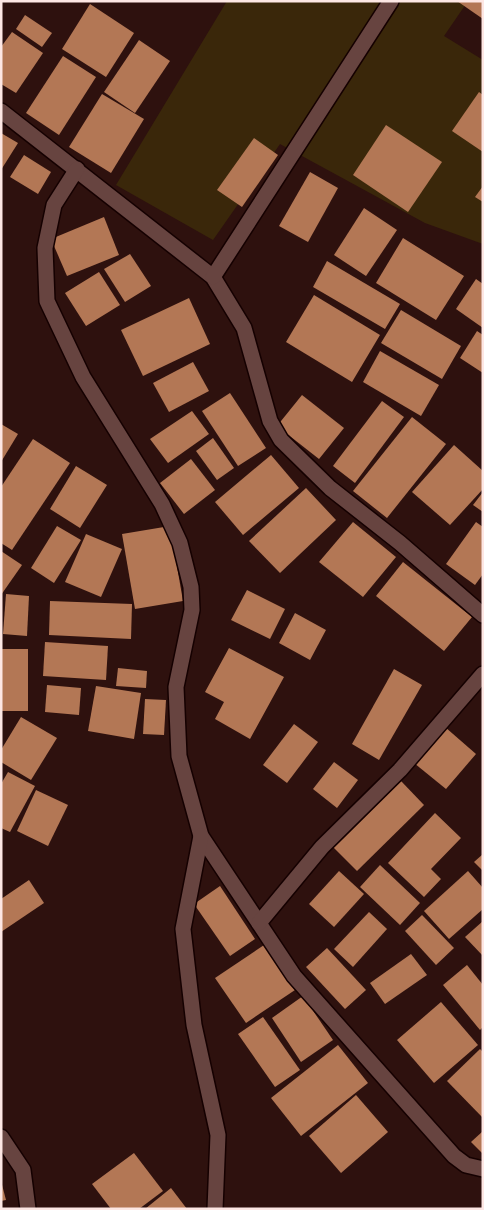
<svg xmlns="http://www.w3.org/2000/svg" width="484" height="1210" font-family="'DM Sans',sans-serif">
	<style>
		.green { fill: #3a270a }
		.building { fill: #b37755 }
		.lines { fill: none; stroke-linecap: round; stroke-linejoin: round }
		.street-casing { stroke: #150000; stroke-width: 18 }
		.street { stroke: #674440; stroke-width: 15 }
	</style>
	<rect width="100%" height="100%" fill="#2e110e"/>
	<!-- green -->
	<polygon class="green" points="227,1 468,1 444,36 483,60 483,244 425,223 280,144 213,240 116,185"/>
	<!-- building -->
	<g class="building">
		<polygon points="457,1 483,1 483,19"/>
		<polygon points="90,4 134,33 106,77 62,49"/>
		<polygon points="25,15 52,33 42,47 16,29"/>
		<polygon points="12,32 43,53 16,93 1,84 1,47"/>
		<polygon points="139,40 170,61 135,113 104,92"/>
		<polygon points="63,56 96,77 59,135 26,113"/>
		<polygon points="479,92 483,95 483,152 452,131"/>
		<polygon points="102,94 144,119 111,173 69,147"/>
		<polygon points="386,125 442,162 408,212 353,175"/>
		<polygon points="1,133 18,143 1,170"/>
		<polygon points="254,138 278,155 242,207 217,190"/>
		<polygon points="24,155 51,172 38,194 10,177"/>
		<polygon points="310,172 338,188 308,242 279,226"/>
		<polygon points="483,186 483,202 475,197"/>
		<polygon points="364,208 397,230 366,276 334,255"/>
		<polygon points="104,217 119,255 67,276 51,239"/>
		<polygon points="403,238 464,276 436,320 376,283"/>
		<polygon points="130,254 151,286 125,302 104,269"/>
		<polygon points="327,261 400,304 385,329 313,287"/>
		<polygon points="99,272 120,305 86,326 65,293"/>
		<polygon points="476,279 483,284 483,328 456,309"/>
		<polygon points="314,295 380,335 352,382 286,342"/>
		<polygon points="189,298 210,344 143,376 121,330"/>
		<polygon points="401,310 461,346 442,379 381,343"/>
		<polygon points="477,331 483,335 483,373 460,358"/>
		<polygon points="380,351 439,385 421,416 363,382"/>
		<polygon points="193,362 209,391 169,412 153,383"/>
		<polygon points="230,393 266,448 238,466 202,411"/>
		<polygon points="302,395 344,428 319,459 277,426"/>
		<polygon points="382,401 404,417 355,483 333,466"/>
		<polygon points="192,411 209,434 168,463 150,439"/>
		<polygon points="412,417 446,444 387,518 353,491"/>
		<polygon points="1,424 18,434 1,462"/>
		<polygon points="213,438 234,468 217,480 196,451"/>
		<polygon points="33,439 70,463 12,550 1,543 1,487"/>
		<polygon points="454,445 483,471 483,489 450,525 412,492"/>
		<polygon points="271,455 299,488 243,535 215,502"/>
		<polygon points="191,459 215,490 184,514 160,483"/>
		<polygon points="76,466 107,485 80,528 50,509"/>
		<polygon points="306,488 336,520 280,573 249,541"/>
		<polygon points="483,492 483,512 473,505"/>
		<polygon points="353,522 396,557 363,597 319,562"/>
		<polygon points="476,522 483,527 483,574 475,585 446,564"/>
		<polygon points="57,526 81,540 54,583 31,568"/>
		<polygon points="170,526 183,601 135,609 122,534"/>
		<polygon points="86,534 122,549 101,597 65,582"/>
		<polygon points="1,551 22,565 1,595"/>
		<polygon points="403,562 472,617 444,651 376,596"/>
		<polygon points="247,590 285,609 270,639 231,620"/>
		<polygon points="6,594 29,596 27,636 3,634"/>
		<polygon points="50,601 132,604 131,639 49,635"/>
		<polygon points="295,613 326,630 310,660 279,643"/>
		<polygon points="45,642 108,646 106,680 43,676"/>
		<polygon points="229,648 284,677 250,739 215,719 224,702 205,692"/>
		<rect x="1" y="649" width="27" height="62"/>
		<polygon points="118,668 147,671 146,688 116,686"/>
		<polygon points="394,669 422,685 379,760 352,744"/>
		<polygon points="47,685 81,688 79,715 45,712"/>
		<polygon points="96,686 141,693 134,739 88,731"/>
		<polygon points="145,699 166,700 164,735 143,734"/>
		<polygon points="21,717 57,738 31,780 1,762 1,750"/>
		<polygon points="294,724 318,742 287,783 263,765"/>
		<polygon points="445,727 476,754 446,789 414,763"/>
		<polygon points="334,762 358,780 337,808 313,789"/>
		<polygon points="8,772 35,786 10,832 1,828 1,784"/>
		<polygon points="401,781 424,805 357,871 333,847"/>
		<polygon points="36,790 68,805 48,846 17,831"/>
		<polygon points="435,813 461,838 431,869 441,879 424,897 388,863"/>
		<polygon points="483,854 483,871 474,862"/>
		<polygon points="380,865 420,903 400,925 360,887"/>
		<polygon points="339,871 364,894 334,927 309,904"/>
		<polygon points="468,871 483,888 483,909 449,939 424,911"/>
		<polygon points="29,880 44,903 1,932 1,899"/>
		<polygon points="220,886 255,939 230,956 194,904"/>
		<polygon points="369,912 387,929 353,967 334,949"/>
		<polygon points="422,915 454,948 436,965 405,931"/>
		<polygon points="483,921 483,956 465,937"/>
		<polygon points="264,945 295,990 246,1023 215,978"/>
		<polygon points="327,948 366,990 345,1009 306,967"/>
		<polygon points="411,954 427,975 385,1004 370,983"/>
		<polygon points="467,965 483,985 483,1027 480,1030 443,985"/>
		<polygon points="303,996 333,1040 301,1062 272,1018"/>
		<polygon points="441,1002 478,1045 434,1083 397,1040"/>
		<polygon points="263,1017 300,1070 275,1087 238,1034"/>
		<polygon points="338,1045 368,1083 301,1136 271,1098"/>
		<polygon points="480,1049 483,1052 483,1118 447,1081"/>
		<polygon points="356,1095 388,1132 341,1173 309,1136"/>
		<polygon points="483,1131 483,1154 471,1142"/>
		<polygon points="134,1153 163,1191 139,1209 111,1209 92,1184"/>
		<polygon points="1,1181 6,1200 1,1201"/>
		<polygon points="171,1188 187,1209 145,1209"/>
	</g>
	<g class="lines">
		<defs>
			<g id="street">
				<polyline points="1,111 213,277 244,328 270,421 281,440 330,488 400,543 483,615"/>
				<polyline points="77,169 54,205 45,248 47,301 83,377 162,504 180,543 191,587 192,610 176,687 179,756 201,836 294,976 454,1156 466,1165 483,1169"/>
				<polyline points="213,277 391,1"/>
				<polyline points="201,836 183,929 194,1025 218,1135 215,1209"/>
				<polyline points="259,923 322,847 400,770 483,674"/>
				<polyline points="1,1137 23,1170 28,1209"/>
			</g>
		</defs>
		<!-- street casing -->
		<use href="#street" class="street-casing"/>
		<!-- street -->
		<use href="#street" class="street"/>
	</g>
	<!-- border -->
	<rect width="484" height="1210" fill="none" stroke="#fde7e4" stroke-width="5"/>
</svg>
